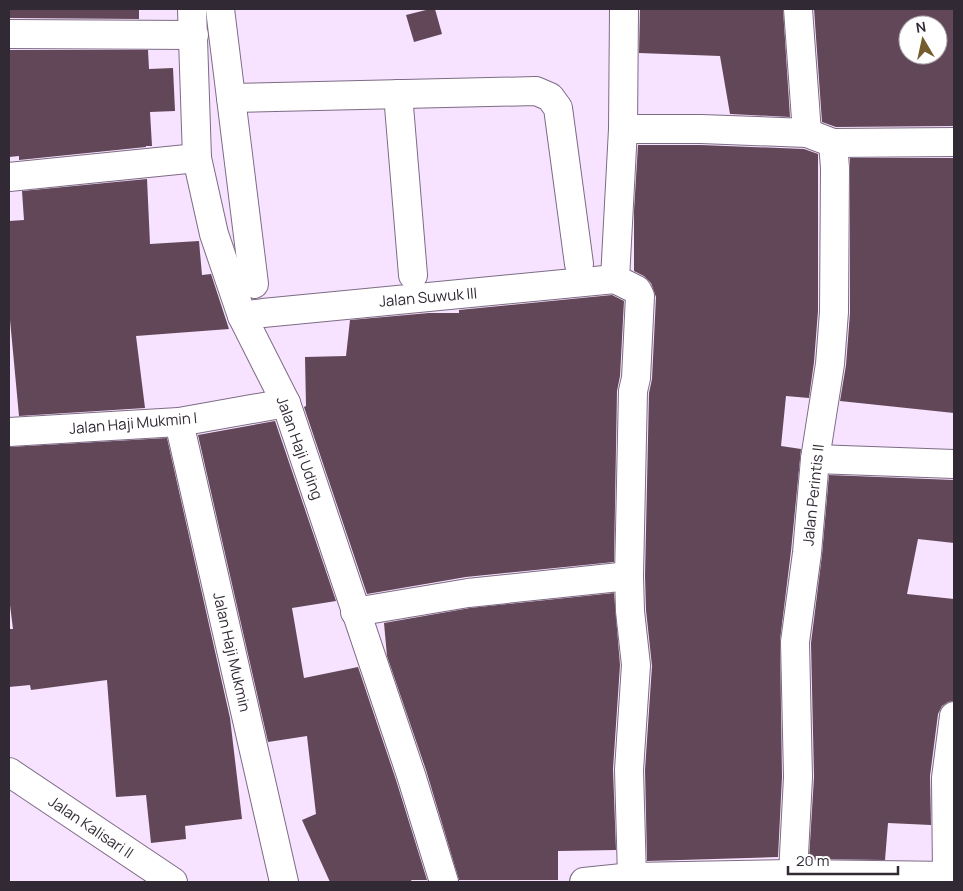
<svg xmlns="http://www.w3.org/2000/svg" width="963" height="891" font-family="Manrope,sans-serif">
	<style>
		.building { fill: #614757; fill-rule: evenodd }
		.lines { fill: none; stroke-linecap: round; stroke-linejoin: round }
		.minor-casing { stroke: #7d6b84; stroke-width: 30 }
		.minor { stroke: #fff; stroke-width: 28 }
		.labels { text-anchor: middle; dominant-baseline: central; stroke-width: 5; stroke-linejoin: round; paint-order: stroke }
		.street-label { font-size: 15px; fill: #312934; stroke: #fff }
	</style>
	<rect width="100%" height="100%" fill="#f7e3ff"/>
	<!-- building -->
	<g class="building">
		<polygon points="9,9 139,9 139,19 9,18"/>
		<polygon points="430,9 435,9 442,34 414,42 406,15"/>
		<polygon points="640,9 783,9 790,117 730,114 720,56 639,53"/>
		<path d="M814,9H954V126L836,127L822,122ZM908,25H938V55H908Z"/>
		<polygon points="9,50 148,50 149,69 173,68 175,111 150,112 152,146 146,146 146,147 19,160 19,156 9,157"/>
		<polygon points="638,145 701,145 804,149 818,154 818,311 814,362 809,398 786,396 781,446 801,449 791,551 780,640 782,777 778,857 647,861 645,770 652,666 646,610 645,576 649,393 652,379 656,297 651,283 644,276 634,271 634,211"/>
		<polygon points="850,158 954,158 954,413 840,401 846,365 850,313"/>
		<polygon points="147,179 150,244 199,241 202,275 211,274 229,329 136,336 145,408 19,416 9,309 9,221 24,220 22,191"/>
		<polygon points="612,295 624,301 620,376 617,391 614,562 466,577 367,594 304,407 306,406 305,357 346,356 350,320 429,313 459,313 459,310"/>
		<polygon points="275,421 336,601 292,608 304,678 358,667 396,780 427,880 411,880 412,882 330,882 302,820 316,814 307,736 268,742 198,435"/>
		<polygon points="167,438 230,718 242,819 185,826 186,839 151,843 146,795 116,797 107,680 31,690 30,685 9,687 9,629 13,629 9,597 9,447"/>
		<polygon points="829,475 954,480 954,543 918,539 907,594 954,599 954,701 948,702 942,706 938,714 930,776 931,825 888,823 885,860 809,859 814,777 811,643 822,555"/>
		<polygon points="614,593 620,665 613,769 616,850 558,851 558,880 459,880 426,770 387,656 384,623 470,608"/>
	</g>
	<g class="lines">
		<defs>
			<g id="minor">
				<polyline points="192,9 197,158 214,234 242,316 286,403 411,775 444,882"/>
				<polyline points="220,9 254,284"/>
				<polyline points="9,34 194,35"/>
				<polyline points="398,94 413,275"/>
				<polyline points="231,98 536,91 550,97 558,108 579,264"/>
				<polyline points="623,129 701,129 807,133 798,9"/>
				<polyline points="833,143 954,142"/>
				<polyline points="9,177 197,158"/>
				<polyline points="615,279 637,290 640,296 636,378 633,391 629,576 630,611 636,665 629,770 632,877"/>
				<polyline points="615,279 623,129 624,9"/>
				<polyline points="242,316 263,313 615,279"/>
				<polyline points="179,422 284,882"/>
				<polyline points="9,432 179,422 286,403"/>
				<polyline points="815,459 954,464"/>
				<polyline points="355,612 468,593 629,576"/>
				<polyline points="9,772 173,882"/>
				<polyline points="793,874 798,777 795,642 807,553 815,459 830,364 834,312 835,168 833,143 807,133"/>
				<polyline points="947,875 946,778 954,716"/>
				<polyline points="584,882 632,877 793,874 954,876"/>
			</g>
		</defs>
		<!-- minor casing -->
		<use href="#minor" class="minor-casing"/>
		<!-- minor -->
		<use href="#minor" class="minor"/>
	</g>
	<g class="labels">
		<!-- street labels -->
		<g class="street-label">
			<text transform="translate(428 297) rotate(-5)">Jalan Suwuk III</text>
			<text transform="translate(133 423) rotate(-5)">Jalan Haji Mukmin I</text>
			<text transform="translate(300 448) rotate(70)">Jalan Haji Uding</text>
			<text transform="translate(813 495) rotate(-84)">Jalan Perintis II</text>
			<text transform="translate(232 652) rotate(77)">Jalan Haji Mukmin</text>
			<text transform="translate(91 827) rotate(34)">Jalan Kalisari II</text>
		</g>
	</g>
	<!-- border -->
	<rect width="963" height="891" fill="none" stroke="#312934" stroke-width="20"/>
	<!-- north arrow -->
	<g transform="translate(923 40) rotate(351)"><circle r="24" fill="#ffffff" stroke="#ada9ae"/>
	<path d="M0-4L9 19L0 12L-9 19Z" fill="#765d2e"/>
	<text y="-8" font-size="14" font-weight="bold" text-anchor="middle" fill="#312934">N</text>
	</g>
	<!-- scale -->
	<path d="M788 866v8h110v-8" fill="none" stroke="#312934" stroke-width="2.5"/>
	<text x="796" y="866" font-size="15" fill="#312934" stroke="#ffffff" stroke-width="4" paint-order="stroke">20 m</text>
</svg>
